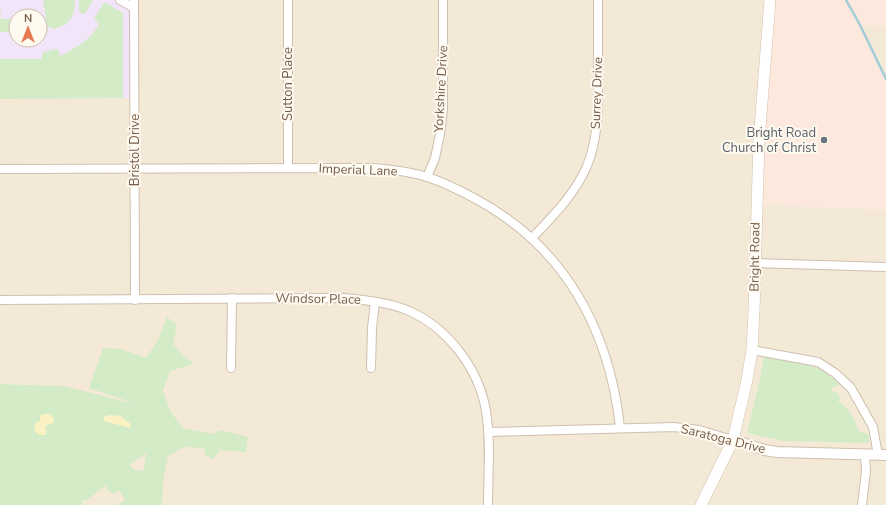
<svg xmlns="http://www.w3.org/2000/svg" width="886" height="505" font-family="'Nunito Sans',sans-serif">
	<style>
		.residential { fill: #f4e9d7; fill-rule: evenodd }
		.commercial { fill: #fce8dd }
		.education { fill: #f3e5f9; fill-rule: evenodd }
		.green { fill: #d3ebc7; fill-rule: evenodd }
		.sand { fill: #fbf2c4 }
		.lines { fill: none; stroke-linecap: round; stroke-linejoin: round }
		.stream { stroke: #a3cdd8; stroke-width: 2.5 }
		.minor-casing { stroke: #cfbfae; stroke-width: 10 }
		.tertiary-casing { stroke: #cfbfae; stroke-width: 12 }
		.secondary-casing { stroke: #d4c1ae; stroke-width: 12 }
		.minor { stroke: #fff; stroke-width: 8 }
		.tertiary { stroke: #fff; stroke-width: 10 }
		.secondary { stroke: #fff; stroke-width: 11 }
		.worship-dot { fill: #6b7280; stroke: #fffaf0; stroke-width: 1.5 }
		.labels { text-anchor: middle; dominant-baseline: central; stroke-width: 4; stroke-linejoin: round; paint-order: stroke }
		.street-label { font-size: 13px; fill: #775e4c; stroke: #fffaf0 }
		.worship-label { font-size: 13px; fill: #5b616d; stroke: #fffaf0; text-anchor: end }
	</style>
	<rect width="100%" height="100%" fill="#fcf6e9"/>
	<!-- residential -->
	<g class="residential">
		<path d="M0,0H770L756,204L886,210V505H58L63,386L0,384ZM16,16H40V40H16Z"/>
		<polygon points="860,25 886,26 886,79 864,35"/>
	</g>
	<!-- commercial -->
	<polygon class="commercial" points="770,0 886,0 886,26 860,25 886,82 886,210 756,204"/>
	<!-- education -->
	<path class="education" d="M0,0H134L135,98L0,99ZM16,16H40V40H16Z"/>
	<!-- green -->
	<g class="green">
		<path d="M43,0H75C75,17 70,25 53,29L47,26Z"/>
		<polygon points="79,0 93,0 85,14 79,12"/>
		<path d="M106,3L123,13V98L0,99V59H41L43,52L57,49L61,56C76,47 91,40 99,24L94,19L103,4Z"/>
		<polygon points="0,7 1,19 16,19 16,32 0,32"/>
		<path d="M167,317L177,325L173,344L183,355L194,364L170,371L163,390L170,411L183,428L212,434L221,430L248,437L246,452L220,450L213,459L206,456L204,448L184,447L168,456L163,481L162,505H118L125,500L119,490L113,494L106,488V485L87,500L81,501L83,505H0V384L63,386L140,405L89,388L103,348L121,349L146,358L159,338ZM146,453L144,471L134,470L130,465Z"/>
		<path d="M764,354C794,361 818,363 841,384L831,388L833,393L836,391L840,398L838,401C849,410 855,416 858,431L868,434L869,443L783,441L747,433L760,379Z"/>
	</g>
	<!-- sand -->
	<g class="sand">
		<path d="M44,414C50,414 52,414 54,420L53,423L45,426L46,431V435C40,436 37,434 34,430C34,425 35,423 40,421L41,415Z"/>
		<polygon points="111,415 120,416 131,424 130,428 104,421 103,418 105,416"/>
	</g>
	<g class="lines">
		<!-- stream -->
		<polyline class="stream" points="846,0 860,25 886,79"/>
		<defs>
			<g id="minor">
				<polyline points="120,0 134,8"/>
				<polyline points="134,0 135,300"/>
				<polyline points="288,0 288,168"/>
				<path d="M0,169L374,168C394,170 414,172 433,179C447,184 461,191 474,198C564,246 609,328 620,427"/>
				<polyline points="427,177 435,158 440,134 443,110 443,0"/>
				<path d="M532,238C553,216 575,194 587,166C599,137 598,104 598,73C598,49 598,24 598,0"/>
				<polyline points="755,263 886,267"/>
				<path d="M0,300L344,298C365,300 389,302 409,311C448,328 479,369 486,411C491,441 488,474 488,505"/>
				<polyline points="752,350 818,362 835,373 851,388 873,427 878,455"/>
				<polyline points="231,368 232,298"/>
				<polyline points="371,368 372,328 375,302"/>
				<polyline points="488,432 674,427 699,430 733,440"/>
				<polyline points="862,505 866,471 865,455"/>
			</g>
			<polyline id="tertiary" points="733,440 765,450 777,452 886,455"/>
			<polyline id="secondary" points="701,505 733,440 747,380 752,350 754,311 759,141 770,0"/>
		</defs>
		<!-- minor casing -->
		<use href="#minor" class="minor-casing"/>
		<!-- tertiary casing -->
		<use href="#tertiary" class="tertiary-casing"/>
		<!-- secondary casing -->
		<use href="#secondary" class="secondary-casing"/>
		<!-- minor -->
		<use href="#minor" class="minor"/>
		<!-- tertiary -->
		<use href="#tertiary" class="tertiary"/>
		<!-- secondary -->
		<use href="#secondary" class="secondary"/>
	</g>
	<!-- markers -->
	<circle class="worship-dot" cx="824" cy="140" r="4"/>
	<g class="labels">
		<!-- street labels -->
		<g class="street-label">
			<text transform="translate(288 84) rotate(-90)">Sutton Place</text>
			<text transform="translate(441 89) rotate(-87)">Yorkshire Drive</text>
			<text transform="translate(597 93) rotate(-88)">Surrey Drive</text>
			<text transform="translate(135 150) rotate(-90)">Bristol Drive</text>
			<text transform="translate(358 170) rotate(2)">Imperial Lane</text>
			<text transform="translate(755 257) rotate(-89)">Bright Road</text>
			<text transform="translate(318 299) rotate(1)">Windsor Place</text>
			<text transform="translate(723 439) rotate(14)">Saratoga Drive</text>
		</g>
		<!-- worship labels -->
		<g class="worship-label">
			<text x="816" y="133">Bright Road<tspan x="816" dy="15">Church of Christ</tspan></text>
		</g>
	</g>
	<!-- north arrow -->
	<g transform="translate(28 28)"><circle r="19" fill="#fffaf0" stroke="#c9bcae"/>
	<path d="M0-3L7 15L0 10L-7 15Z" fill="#e57950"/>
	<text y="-6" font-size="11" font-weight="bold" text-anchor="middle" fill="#775e4c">N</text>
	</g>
</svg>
